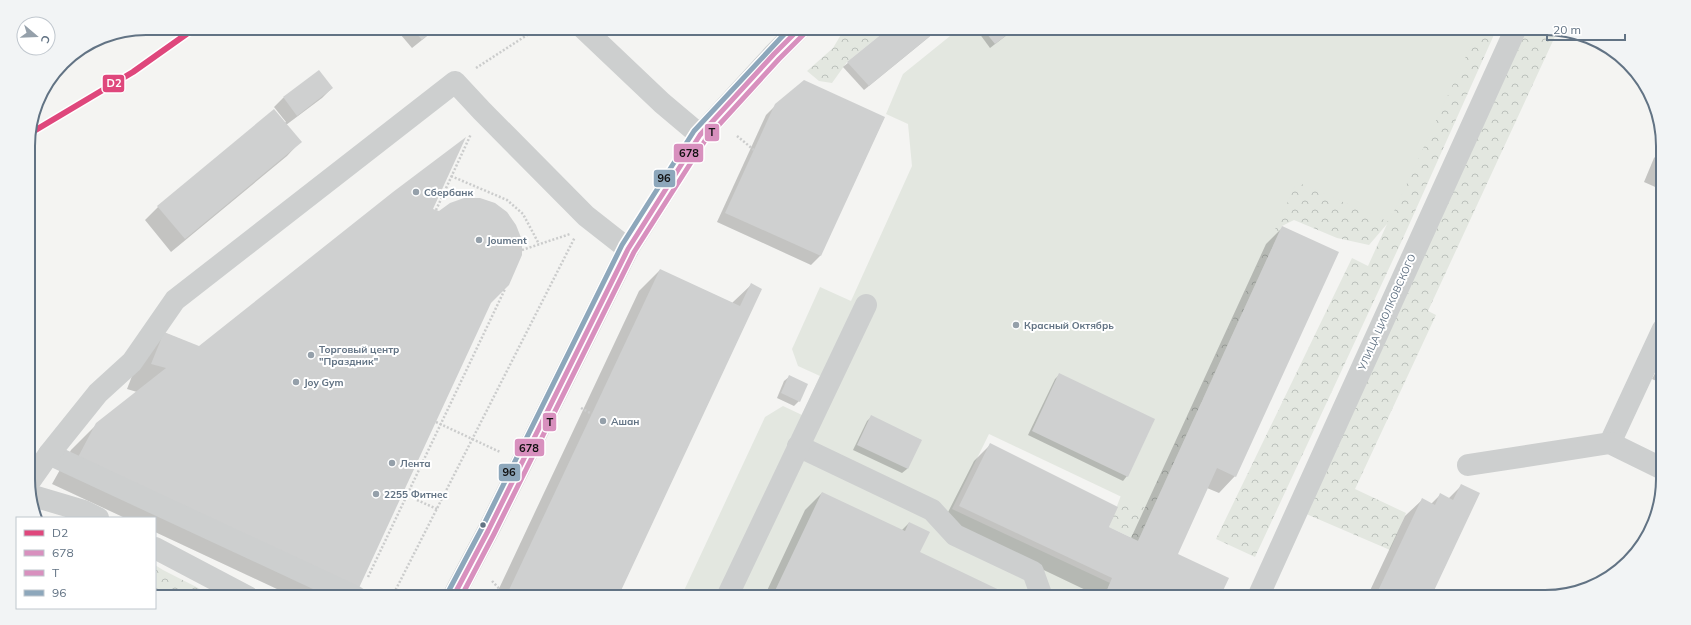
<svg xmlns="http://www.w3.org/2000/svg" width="1691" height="625" font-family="Mulish,sans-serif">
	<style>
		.forest { fill: url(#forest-crowns) }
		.garden { fill: #e3e7e0 }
		.shadow { fill: #0003 }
		.building { fill: #cfd0d0 }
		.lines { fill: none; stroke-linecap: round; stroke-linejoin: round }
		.path { stroke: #cbcccc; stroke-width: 2.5; stroke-dasharray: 2 2; stroke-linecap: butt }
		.minor { stroke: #cdcfcf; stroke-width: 22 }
		.bus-1-casing { stroke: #fff; stroke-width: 8 }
		.bus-2-casing { stroke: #fff; stroke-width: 8 }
		.bus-3-casing { stroke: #fff; stroke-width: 8 }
		.bus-1 { stroke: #d890be; stroke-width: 5 }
		.bus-2 { stroke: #d890be; stroke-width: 5 }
		.bus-3 { stroke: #8da7bb; stroke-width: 5 }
		.rail-1-casing { stroke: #fff; stroke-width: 9 }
		.rail-1 { stroke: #df477c; stroke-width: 6 }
		.poi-dot { fill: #95a0aa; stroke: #fff; stroke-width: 1.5 }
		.bus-dot { fill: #627384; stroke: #fff; stroke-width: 1.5 }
		.labels { text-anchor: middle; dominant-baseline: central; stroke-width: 4; stroke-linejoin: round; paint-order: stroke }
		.poi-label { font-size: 10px; font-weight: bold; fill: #627384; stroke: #fff; text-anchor: start }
		.street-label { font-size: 10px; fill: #627384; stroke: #fff }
		.rim { fill: none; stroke: #627384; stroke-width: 2 }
		.line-badge { stroke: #fff; stroke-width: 1.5 }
		.badge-label { font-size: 11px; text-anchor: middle; font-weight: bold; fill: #fff }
		.pale-badge-label { font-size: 11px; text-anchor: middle; font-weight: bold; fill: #111 }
	</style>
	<defs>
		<pattern id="forest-crowns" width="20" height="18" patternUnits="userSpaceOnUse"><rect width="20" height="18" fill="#e3e7e0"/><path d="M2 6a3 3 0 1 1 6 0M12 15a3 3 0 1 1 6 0" fill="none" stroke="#bbc0bb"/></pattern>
	</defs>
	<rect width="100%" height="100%" fill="#f4f4f2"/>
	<!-- forest -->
	<g class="forest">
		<polygon points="845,28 881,28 884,32 847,62 832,83 819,81 807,71 833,48"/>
		<polygon points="1418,28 1497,28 1404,236 1255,557 1216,539 1352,258 1368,266 1387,224 1369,245 1337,238 1294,220 1282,226 1138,541 1109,527 1128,477 1081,368"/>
		<polygon points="1524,28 1545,28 1558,30 1428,311 1436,315 1355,489 1406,513 1390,550 1304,513"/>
		<polygon points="155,565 163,570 216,597 155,597"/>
	</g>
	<!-- garden -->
	<polygon class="garden" points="960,28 1479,28 1389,222 1297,182 1145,508 989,434 952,509 1110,583 1104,597 681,597 765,417 783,406 802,415 820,376 798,366 792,349 820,287 851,301 912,166 908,124 886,114 903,74"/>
	<!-- shadow -->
	<g class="shadow">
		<polygon points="395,28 437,28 412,48"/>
		<polygon points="890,28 940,28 864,90 843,67"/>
		<polygon points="984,28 1016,28 990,48 979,33"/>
		<polygon points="332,88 322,98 286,125 300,142 287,156 171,252 145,220 158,207 286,122 274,107 283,98"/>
		<polygon points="776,105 884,118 820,256 811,265 717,222 766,115"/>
		<polygon points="1662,150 1662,190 1644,182 1654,158"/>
		<polygon points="431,209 521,255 508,284 490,302 350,597 294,597 155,532 155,518 125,518 52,484 71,450 97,424 137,392 127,389 139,358 165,333 199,347"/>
		<polygon points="1282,228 1235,476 1219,493 1207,488 1176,555 1219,597 1095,597 1096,595 943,522 974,461 990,445 1108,528 1131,538 1266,244"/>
		<polygon points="660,270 732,303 751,285 617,597 495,597 639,291"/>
		<polygon points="1663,358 1663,384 1652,379"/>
		<polygon points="1060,374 1127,476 1123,481 1028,435 1055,379"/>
		<polygon points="789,377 799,401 794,406 777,398 784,381"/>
		<polygon points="871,417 921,440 907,469 902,473 853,450 867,421"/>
		<polygon points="1461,486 1430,597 1367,597 1405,516 1422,500 1431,504 1440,495 1448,499"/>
		<polygon points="822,493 901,531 909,523 919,553 1011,597 764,597 805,510"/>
	</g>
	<!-- building -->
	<g class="building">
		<polygon points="412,28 436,28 422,40"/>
		<polygon points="889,28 940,28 869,86 847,62"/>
		<polygon points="982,28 1016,28 995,44"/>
		<polygon points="319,70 333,88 297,116 283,97"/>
		<polygon points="804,80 885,117 821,256 725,213 775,104"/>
		<polygon points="274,109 302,142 185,239 157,206"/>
		<polygon points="466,137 433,209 439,211 450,203 464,198 480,198 495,203 507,212 516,225 522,240 522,255 509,285 491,303 358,590 77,459 96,423 166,368 151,364 164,332 199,346 393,192"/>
		<polygon points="1662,156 1662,171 1657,168"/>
		<polygon points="1282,226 1339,252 1236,477 1217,468 1178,554 1229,578 1220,597 1104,597 1112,578 959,506 990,443 1118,507 1109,527 1138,541"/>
		<polygon points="660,269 740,306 751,283 762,289 618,597 519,597 508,592"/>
		<polygon points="1059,373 1155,419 1128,477 1032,431"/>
		<polygon points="789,375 808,384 800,402 781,393"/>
		<polygon points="871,415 922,440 908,469 857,445"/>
		<polygon points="1461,484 1480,493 1431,597 1375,597 1422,498 1435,505 1440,493 1453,500"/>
		<polygon points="822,492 905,531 909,522 930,532 920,552 1014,597 772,597"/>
	</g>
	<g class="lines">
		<!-- path -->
		<g class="path">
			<polyline points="476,68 538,28"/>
			<polyline points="737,136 754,150"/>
			<polyline points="451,176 507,200 523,214 539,244"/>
			<polyline points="436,210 471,134"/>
			<polyline points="522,250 570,234"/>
			<polyline points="581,408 592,414"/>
			<polyline points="436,422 500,452"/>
			<polyline points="417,500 437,509"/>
			<polyline points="368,577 505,289"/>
			<polyline points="492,581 507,597"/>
			<polyline points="392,597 575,237"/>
		</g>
		<!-- minor -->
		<g class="minor">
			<polyline points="583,28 662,103 700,135"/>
			<polyline points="1610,443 1663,329"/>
			<polyline points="798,446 932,510 955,535 1033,572 1042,597"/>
			<polyline points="49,454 356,597"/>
			<polyline points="1468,465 1610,443 1663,469"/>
			<polyline points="30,481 49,454 98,393 132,362 175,300 455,82 482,111 586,216 628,249"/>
			<polyline points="30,495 84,511 98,518"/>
			<polyline points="155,548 248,597"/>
			<polyline points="453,597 488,531 628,249 700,135 774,54 800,28"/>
			<polyline points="727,597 866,305"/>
			<polyline points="1258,597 1516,28"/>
		</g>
		<defs>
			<polyline id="bus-1" points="453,597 488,531 628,249 700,135 774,54 800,28"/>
			<polyline id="bus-2" points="461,597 494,534 634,252 706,139 779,59 805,33"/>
			<polyline id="bus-3" points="447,594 482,528 622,245 694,131 790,28"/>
		</defs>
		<!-- bus-1 casing -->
		<use href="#bus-1" class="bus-1-casing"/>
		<!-- bus-2 casing -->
		<use href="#bus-2" class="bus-2-casing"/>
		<!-- bus-3 casing -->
		<use href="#bus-3" class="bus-3-casing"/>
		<!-- bus-1 -->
		<use href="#bus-1" class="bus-1"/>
		<!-- bus-2 -->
		<use href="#bus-2" class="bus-2"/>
		<!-- bus-3 -->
		<use href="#bus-3" class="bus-3"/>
		<defs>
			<polyline id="rail-1" points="29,134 133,72 195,28"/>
		</defs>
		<!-- rail-1 casing -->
		<use href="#rail-1" class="rail-1-casing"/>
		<!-- rail-1 -->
		<use href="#rail-1" class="rail-1"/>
	</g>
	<!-- markers -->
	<g class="poi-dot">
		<circle cx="416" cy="192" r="4"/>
		<circle cx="479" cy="240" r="4"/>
		<circle cx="1016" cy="325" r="4"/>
		<circle cx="311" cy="355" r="4"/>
		<circle cx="296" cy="382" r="4"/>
		<circle cx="603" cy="421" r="4"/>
		<circle cx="392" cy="463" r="4"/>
		<circle cx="376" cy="494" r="4"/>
	</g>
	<circle class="bus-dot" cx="483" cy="525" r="3.5"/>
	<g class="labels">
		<!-- poi labels -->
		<g class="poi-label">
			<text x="424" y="192">Сбербанк</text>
			<text x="487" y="240">Joument</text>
			<text x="1024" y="325">Красный Октябрь</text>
			<text x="319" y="349">Торговый центр<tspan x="319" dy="12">"Праздник"</tspan></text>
			<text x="304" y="382">Joy Gym</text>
			<text x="611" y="421">Ашан</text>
			<text x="400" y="463">Лента</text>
			<text x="384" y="494">2255 Фитнес</text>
		</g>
		<!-- street labels -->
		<g class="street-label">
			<text transform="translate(1387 312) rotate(-66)">УЛИЦА ЦИОЛКОВСКОГО</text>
		</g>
	</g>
	<!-- crop -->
	<path d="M0 0H1691V625H0ZM146 35H1545A111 111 0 0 1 1656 146V479A111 111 0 0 1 1545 590H146A111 111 0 0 1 35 479V146A111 111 0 0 1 146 35Z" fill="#f2f4f5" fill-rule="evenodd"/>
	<path class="rim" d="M146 35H1545A111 111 0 0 1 1656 146V479A111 111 0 0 1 1545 590H146A111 111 0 0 1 35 479V146A111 111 0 0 1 146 35Z"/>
	<g class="line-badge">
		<rect x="102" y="74" width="23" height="19" rx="4" fill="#df477c"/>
		<rect x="704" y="123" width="16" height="19" rx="4" fill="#d890be"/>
		<rect x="673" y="143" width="31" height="20" rx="4" fill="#d890be"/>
		<rect x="653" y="169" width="23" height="19" rx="4" fill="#8da7bb"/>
		<rect x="542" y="412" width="15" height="20" rx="4" fill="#d890be"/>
		<rect x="514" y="438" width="31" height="19" rx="4" fill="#d890be"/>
		<rect x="498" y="463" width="23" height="19" rx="4" fill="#8da7bb"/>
	</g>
	<g class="badge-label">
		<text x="114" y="87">D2</text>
	</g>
	<g class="pale-badge-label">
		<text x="712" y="136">Т</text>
		<text x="689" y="157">678</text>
		<text x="664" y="182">96</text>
		<text x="550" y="426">Т</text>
		<text x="529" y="452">678</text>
		<text x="509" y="476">96</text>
	</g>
	<!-- legend -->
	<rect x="16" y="517" width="140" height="92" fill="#ffffff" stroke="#c0c7ce"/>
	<rect x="24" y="530" width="20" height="6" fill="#df477c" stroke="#c0c7ce"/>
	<text x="52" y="537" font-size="12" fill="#627384">D2</text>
	<rect x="24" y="550" width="20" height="6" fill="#d890be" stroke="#c0c7ce"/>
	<text x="52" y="557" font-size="12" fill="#627384">678</text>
	<rect x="24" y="570" width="20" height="6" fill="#d890be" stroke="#c0c7ce"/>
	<text x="52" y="577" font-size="12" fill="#627384">Т</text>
	<rect x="24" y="590" width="20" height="6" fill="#8da7bb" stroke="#c0c7ce"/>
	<text x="52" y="597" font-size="12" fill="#627384">96</text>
	<!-- north arrow -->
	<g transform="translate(36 36) rotate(109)"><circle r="19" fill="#ffffff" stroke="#c0c7ce"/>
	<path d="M0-3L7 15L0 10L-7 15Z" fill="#95a0aa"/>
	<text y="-6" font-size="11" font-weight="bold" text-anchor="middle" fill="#627384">С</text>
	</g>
	<!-- scale -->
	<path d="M1547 34v6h78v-6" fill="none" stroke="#627384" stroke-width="2"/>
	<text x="1553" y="34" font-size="12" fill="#627384" stroke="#ffffff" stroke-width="3" paint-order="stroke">20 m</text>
</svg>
